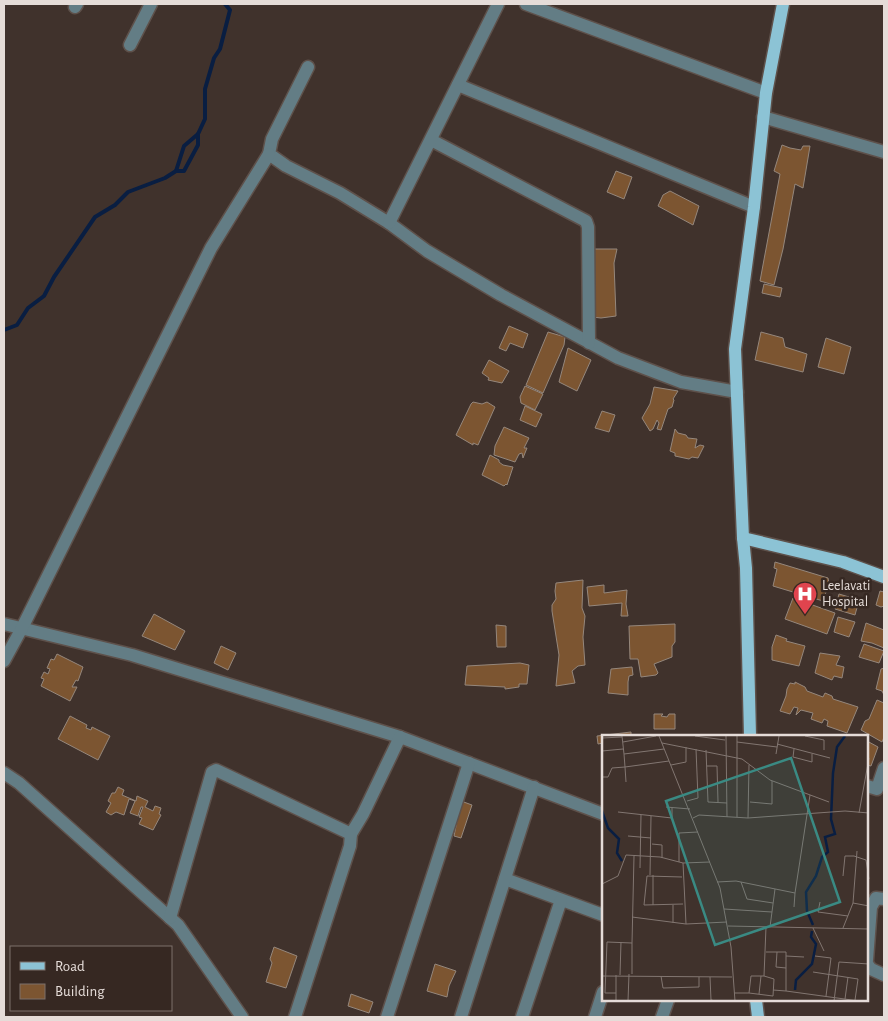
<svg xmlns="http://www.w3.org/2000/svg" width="888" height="1021" font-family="'Alegreya Sans',sans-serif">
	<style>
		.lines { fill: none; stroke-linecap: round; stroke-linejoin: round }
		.stream { stroke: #091e42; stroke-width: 4 }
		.building { fill: #7c5531; stroke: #95877c }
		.minor-casing { stroke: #5e514b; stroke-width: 15 }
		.major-casing { stroke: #5e514b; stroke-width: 15 }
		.minor { stroke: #637d85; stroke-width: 12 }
		.major { stroke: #8cc3d5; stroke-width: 12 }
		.labels { text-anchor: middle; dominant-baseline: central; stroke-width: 5; stroke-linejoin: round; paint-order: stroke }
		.poi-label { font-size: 14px; fill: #e5dcd8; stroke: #362822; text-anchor: start }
		.inset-river { fill: none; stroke: #091e42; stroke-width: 2.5 }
		.inset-road { fill: none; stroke: #827671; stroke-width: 1 }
		.view { fill: #3a8a83; fill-opacity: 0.15; stroke: #3a8a83; stroke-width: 2.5 }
		.inset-edge { fill: none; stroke: #e5dcd8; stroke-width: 2.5 }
	</style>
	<rect width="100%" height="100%" fill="#40322c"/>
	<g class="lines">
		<!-- stream -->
		<g class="stream">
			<polyline points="176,171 184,146 198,134"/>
			<polyline points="4,330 17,325 28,308 44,296 54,277 95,217 115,205 128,192 165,178 176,171 184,171 198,145 198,134 205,119 205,89 214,58 220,49 230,10 225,4"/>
		</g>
	</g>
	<!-- building -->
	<g class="building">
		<polygon points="782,145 790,148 801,150 803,146 810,146 803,188 795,184 783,249 774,285 760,281 780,174 774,171"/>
		<polygon points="616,171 632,177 624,199 607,192"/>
		<polygon points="670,191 699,206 693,225 658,206 663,195"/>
		<polygon points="592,249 617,249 614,263 616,316 601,318 592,317"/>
		<polygon points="764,284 782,288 780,297 762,293"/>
		<polygon points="509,326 528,334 523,348 510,343 506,351 499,348"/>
		<polygon points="548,332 565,337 564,345 543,393 526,385"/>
		<polygon points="761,332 783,338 785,347 807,354 803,372 755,360"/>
		<polygon points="826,338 851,347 844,374 818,367"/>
		<polygon points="568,348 591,360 577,391 559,382"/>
		<polygon points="489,360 509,371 502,383 488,380 489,378 482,373"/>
		<polygon points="525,386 543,394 535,410 521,403 520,397"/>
		<polygon points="654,387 678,391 673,399 674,400 672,407 668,409 661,430 657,429 659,423 657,420 653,429 650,431 642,418 650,404"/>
		<polygon points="473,402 482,404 487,402 495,407 478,445 473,443 473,445 456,435 471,404"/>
		<polygon points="525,406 542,414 536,427 520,420"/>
		<polygon points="602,411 615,415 609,432 595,428"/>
		<polygon points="504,427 529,438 524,448 527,448 523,458 522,453 519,454 515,462 494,455 495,446"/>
		<polygon points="675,429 678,433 686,435 688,438 697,439 695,448 700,445 704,446 698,458 692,457 689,459 675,456 675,453 670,451"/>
		<polygon points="490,455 499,460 499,462 503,465 513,467 507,485 506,484 504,486 482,475"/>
		<polygon points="775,562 828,578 829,583 823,601 773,586 777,569 774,568"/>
		<polygon points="583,580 582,608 585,616 583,637 585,665 578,666 572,671 575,683 556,686 559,655 552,611 552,605 556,599 555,591 556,583"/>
		<polygon points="604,585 604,593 627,590 626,604 628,616 621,616 622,603 589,606 587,587"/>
		<polygon points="880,591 884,592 884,606 881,607 876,605"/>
		<polygon points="839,594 859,600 855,615 835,609"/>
		<polygon points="793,598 835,613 827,634 785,619"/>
		<polygon points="154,614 185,631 175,650 142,636"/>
		<polygon points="838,617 855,622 849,637 834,632"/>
		<polygon points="866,623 884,630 884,648 872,643 861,641"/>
		<polygon points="675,624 675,642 672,646 672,657 654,664 658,673 656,675 641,677 638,659 630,659 629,626"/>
		<polygon points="496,625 506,626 506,647 497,647"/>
		<polygon points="776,635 787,639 786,641 805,646 799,666 772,660 772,647"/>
		<polygon points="864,644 884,651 879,663 859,657"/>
		<polygon points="221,646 236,653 228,670 214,663"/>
		<polygon points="820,653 840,656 836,665 844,667 842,678 834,676 832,680 815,673"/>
		<polygon points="57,654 83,667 78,681 76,680 72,687 77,687 70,701 41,686 44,679 41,678 44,672 48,674 50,669 47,668 51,659 54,660"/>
		<polygon points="520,663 529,665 527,684 519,684 519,687 505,689 505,687 465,685 467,666"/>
		<polygon points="632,667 633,675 629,676 628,682 628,695 608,693 611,669"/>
		<polygon points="884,668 884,695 882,691 876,689 881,669"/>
		<polygon points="795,682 805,687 807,691 823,697 825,693 832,696 833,699 858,707 847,733 827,726 828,721 824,719 822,723 811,719 813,713 801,710 796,715 798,708 794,707 790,714 780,711 786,696 787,689 790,683 795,684"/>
		<polygon points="877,700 884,703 884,737 882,742 861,730 865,721 869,719"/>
		<polygon points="654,714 663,714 661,716 667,717 669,714 675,714 675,729 654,729"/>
		<polygon points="70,716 87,725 86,728 91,730 92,727 110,736 98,760 58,739"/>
		<polygon points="631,732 631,736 603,736 603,743 598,744 597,736"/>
		<polygon points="867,741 878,747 871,766 867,765"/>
		<polygon points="118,787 124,790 122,795 136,801 137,796 148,801 145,807 153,811 155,806 161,808 159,814 161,815 153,830 139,824 142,818 139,817 143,807 141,807 138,816 130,813 135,801 129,799 124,815 116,812 111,815 106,812 111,803 108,801 112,793 115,793"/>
		<polygon points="461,801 472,805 461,838 454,836"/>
		<polygon points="274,947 297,956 286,988 266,982 272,963 270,959"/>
		<polygon points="435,964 456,971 449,986 447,997 427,991"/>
		<polygon points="351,994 373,1002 369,1013 348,1006"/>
	</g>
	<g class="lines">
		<defs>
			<g id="minor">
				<polyline points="526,4 766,93"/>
				<polyline points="75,7 77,4"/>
				<polyline points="130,45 151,4"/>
				<polyline points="308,67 272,139 269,154 286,166 340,193 389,223 427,251 501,295 618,358 681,382 737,392"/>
				<polyline points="458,85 754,207"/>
				<polyline points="763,117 884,152"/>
				<polyline points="431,140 586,221 588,227 589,343"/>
				<polyline points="389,223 498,4"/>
				<polyline points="4,624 132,655 400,737 603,814"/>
				<polyline points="4,661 22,628 211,248 269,154"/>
				<polyline points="4,773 19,783 178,925 242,1017"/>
				<polyline points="867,786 877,789 884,768"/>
				<polyline points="505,879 603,915"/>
				<polyline points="170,918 212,772 216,770 351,834"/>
				<polyline points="867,960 871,907 876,898 884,899"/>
				<polyline points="867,964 871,969 884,975"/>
				<polyline points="295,1017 350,846 351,834 363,814 400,737"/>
				<polyline points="387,1017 469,763"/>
				<polyline points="461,1017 534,787"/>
				<polyline points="522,1017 561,900"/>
				<polyline points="595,1017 603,992"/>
				<polyline points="662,1017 668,1000"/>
			</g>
			<g id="major">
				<polyline points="743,538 843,562 884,577"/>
				<polyline points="750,736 746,568 743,538 735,349 754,207 766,93 783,4"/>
				<polyline points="756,1000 758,1017"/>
			</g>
		</defs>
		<!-- minor casing -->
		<use href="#minor" class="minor-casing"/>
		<!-- major casing -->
		<use href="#major" class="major-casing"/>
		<!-- minor -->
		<use href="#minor" class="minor"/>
		<!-- major -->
		<use href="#major" class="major"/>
	</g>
	<!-- icons -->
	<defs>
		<symbol id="hospital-pin" viewBox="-11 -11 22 30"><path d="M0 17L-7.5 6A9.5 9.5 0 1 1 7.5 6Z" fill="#e0444e" stroke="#362822"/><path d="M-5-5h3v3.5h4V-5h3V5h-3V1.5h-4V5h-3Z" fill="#fff"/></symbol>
	</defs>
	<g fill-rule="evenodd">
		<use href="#hospital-pin" x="791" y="580" width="28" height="38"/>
	</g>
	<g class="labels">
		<!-- poi labels -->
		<g class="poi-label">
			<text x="822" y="586">Leelavati<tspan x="822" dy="16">Hospital</tspan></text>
		</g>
	</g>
	<!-- overview -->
	<g transform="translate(602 735)">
		<rect width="266" height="266" fill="#40322c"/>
		<path class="inset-river" d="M0,76L6,93L17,104L15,118L20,126M211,190L205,176L204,157L214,141L220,122L226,117L223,102L233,99L229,84L231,38L235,12L243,1M193,255L194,245L210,229L214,209L209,202L210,196"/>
		<path class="inset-road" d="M20,1L22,19L62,14M57,1L118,153L129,212L133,266M93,1L123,5M124,1L125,82M135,1V82M203,1L222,5V15M0,3L20,2M21,7L54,1M135,7L175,12M60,8L140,24L168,45L227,67M175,9L228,23M192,14L191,22L210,27V19M104,15L106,67L125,68M0,16L21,14M22,19L23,32L67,26M174,19L177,1M69,30L84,27V12M105,31H115L116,67M0,42H6L10,33L23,32L24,47M85,66L96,63L94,14M148,67L170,69V46M64,72L88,74M16,77L70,83V73M257,78L267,23M91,83L97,80L146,83L243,76L267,78M146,83L147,30M26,101L49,103M50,109L60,110V123M255,116L251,168L267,171M77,127V98L96,97M81,128L84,189M38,133L39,80M48,140L49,81M51,140V170M241,141L243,121H252L264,125L267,144M80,142L45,141L42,170L81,169M115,147L134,146L193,158L192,172M139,147L145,164L171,168M0,149L16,141L24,120L58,122L81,128L108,127M193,158L208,60M218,167L216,177L246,181M122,174L170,177M30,182L84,189L125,187M71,188V170M126,191L267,194M168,192L173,154M211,193L222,216M241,193L251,168M164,217H184V256L171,255M175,217L174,232L184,233M184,221L202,222M213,221L229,223L224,261M211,237L256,244L253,265M30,239V208M18,240L19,207M0,241L130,242M59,241L61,253L97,252V242M108,242L109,265L114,266M184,256L257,266M14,258H3L5,207L30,208L32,121M132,258H147L149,241H162L164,192M147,258L171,261L172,244L162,241M157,259L159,241M243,264L246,242M14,266V240M26,266L27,239M232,266L237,227L267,229"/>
		<path class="view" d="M189,23L238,167L113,210L64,66Z"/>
		<rect width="266" height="266" class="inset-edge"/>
	</g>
	<!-- border -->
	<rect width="888" height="1021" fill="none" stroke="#e5dcd8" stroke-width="10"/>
	<!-- legend -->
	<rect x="10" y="946" width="162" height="65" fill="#362822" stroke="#7c706b"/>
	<rect x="20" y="962" width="25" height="8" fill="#8cc3d5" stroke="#7c706b"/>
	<text x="55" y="971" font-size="15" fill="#e5dcd8">Road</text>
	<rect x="20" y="984" width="25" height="15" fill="#7c5531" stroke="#7c706b"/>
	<text x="55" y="996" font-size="15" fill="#e5dcd8">Building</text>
</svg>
